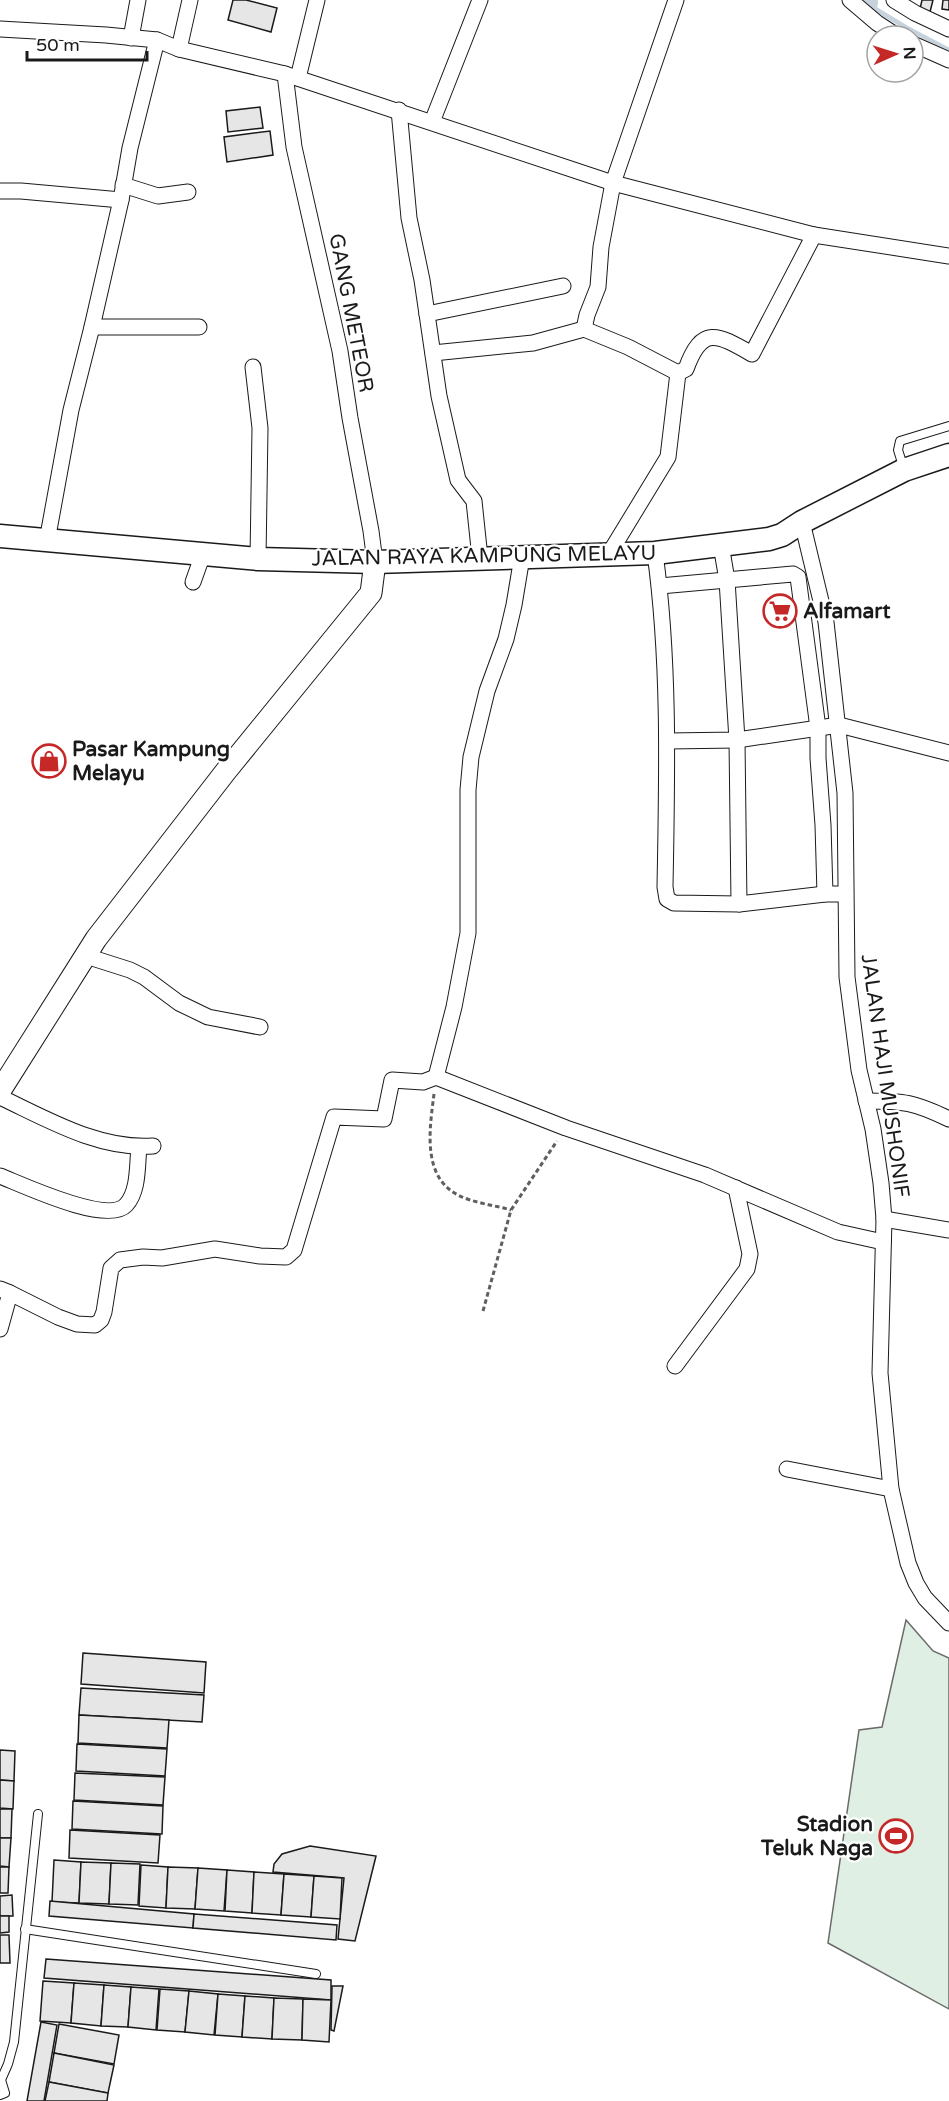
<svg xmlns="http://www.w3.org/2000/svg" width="949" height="2101" font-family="'Varela Round',sans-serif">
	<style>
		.green { fill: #e0efe3; stroke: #6a6a6a; stroke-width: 1.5 }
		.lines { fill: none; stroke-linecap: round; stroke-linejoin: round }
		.stream { stroke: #c6d2dc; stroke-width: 4.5 }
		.river { stroke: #c6d2dc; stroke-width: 28 }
		.building { fill: #e6e6e6; stroke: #1a1a1a; stroke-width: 1.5 }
		.lane-casing { stroke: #1a1a1a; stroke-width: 10 }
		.street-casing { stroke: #1a1a1a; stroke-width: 17 }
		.secondary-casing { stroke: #1a1a1a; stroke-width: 23 }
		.primary-casing { stroke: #1a1a1a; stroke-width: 25 }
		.path { stroke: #5f5f5f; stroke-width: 3; stroke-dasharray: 4.5 3; stroke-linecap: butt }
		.lane { stroke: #fff; stroke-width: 8 }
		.street { stroke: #fff; stroke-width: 15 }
		.secondary { stroke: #fff; stroke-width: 21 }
		.primary { stroke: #fff; stroke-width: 22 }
		.labels { text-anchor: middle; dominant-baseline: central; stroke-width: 4.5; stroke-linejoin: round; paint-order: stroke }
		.street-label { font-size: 21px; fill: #1a1a1a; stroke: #fff }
		.poi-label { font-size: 21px; font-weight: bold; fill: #1a1a1a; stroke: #fff; text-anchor: start }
	</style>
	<rect width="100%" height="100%" fill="#fff"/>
	<!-- green -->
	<polygon class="green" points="906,1620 933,1651 949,1658 949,2009 828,1943 859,1730 882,1727"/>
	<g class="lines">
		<!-- stream -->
		<polyline class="stream" points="864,2 907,28 949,50"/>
		<!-- river -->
		<polyline class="river" points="862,0 864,2"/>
	</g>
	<!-- building -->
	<g class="building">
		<polygon points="233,0 246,0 277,8 271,32 228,20"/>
		<polygon points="922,0 933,0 930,12 920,9"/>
		<polygon points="943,0 949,0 949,10 942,9"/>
		<polygon points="260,107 263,128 228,132 226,111"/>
		<polygon points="270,131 273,155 227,162 224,137"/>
		<polygon points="83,1653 206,1662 204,1693 81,1684"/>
		<polygon points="81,1688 204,1695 202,1722 79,1715"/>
		<polygon points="79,1715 169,1720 167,1748 78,1743"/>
		<polygon points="77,1744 167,1749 165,1776 76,1771"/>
		<polygon points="0,1750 15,1751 14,1781 0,1780"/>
		<polygon points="75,1773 165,1777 163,1805 74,1800"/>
		<polygon points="0,1780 14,1781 13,1809 0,1808"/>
		<polygon points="73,1801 163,1806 162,1834 72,1829"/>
		<polygon points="0,1809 12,1809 11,1838 0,1838"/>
		<polygon points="70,1830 160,1835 158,1863 69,1858"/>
		<polygon points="0,1838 11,1838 9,1867 0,1866"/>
		<polygon points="310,1846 376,1856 355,1941 338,1939 344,1878 273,1872 274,1864 282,1854"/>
		<polygon points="54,1860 81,1862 79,1903 52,1902"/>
		<polygon points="81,1862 111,1863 109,1904 79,1903"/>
		<polygon points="111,1863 140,1864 138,1905 109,1904"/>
		<polygon points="141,1865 168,1867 166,1908 139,1906"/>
		<polygon points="0,1867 9,1867 8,1893 0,1893"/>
		<polygon points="168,1867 198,1868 195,1909 166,1908"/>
		<polygon points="198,1868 227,1870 224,1911 195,1909"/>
		<polygon points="227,1870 254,1872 252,1913 225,1911"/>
		<polygon points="254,1872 284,1874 281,1915 252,1913"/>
		<polygon points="284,1874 314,1876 311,1917 281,1915"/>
		<polygon points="314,1876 342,1878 340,1919 311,1917"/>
		<polygon points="12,1895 13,1916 0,1916 0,1896"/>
		<polygon points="50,1901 194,1914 193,1928 49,1916"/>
		<polygon points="194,1914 337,1925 336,1940 193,1928"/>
		<polygon points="0,1916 9,1916 9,1932 0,1933"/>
		<polygon points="0,1935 9,1935 10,1963 0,1963"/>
		<polygon points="46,1959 331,1980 331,2000 44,1978"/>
		<polygon points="43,1981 74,1983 71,2023 40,2021"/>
		<polygon points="74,1983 104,1985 101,2026 71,2023"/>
		<polygon points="104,1985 131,1987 128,2027 101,2026"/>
		<polygon points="332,1986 343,1986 334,2031 331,2030"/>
		<polygon points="131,1987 159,1989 156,2030 128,2027"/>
		<polygon points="160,1989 189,1991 185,2032 157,2030"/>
		<polygon points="189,1991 218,1994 214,2035 185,2032"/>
		<polygon points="218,1994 245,1996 242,2037 215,2035"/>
		<polygon points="245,1996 274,1998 272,2039 242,2037"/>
		<polygon points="274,1998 303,1999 302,2040 272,2039"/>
		<polygon points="303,1999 331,2000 329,2042 302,2040"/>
		<polygon points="41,2022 57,2025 44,2101 27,2101"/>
		<polygon points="59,2024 119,2035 114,2064 54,2053"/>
		<polygon points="54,2053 114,2065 108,2093 49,2082"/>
		<polygon points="49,2082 108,2093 107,2101 45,2101"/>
	</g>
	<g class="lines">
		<defs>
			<g id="lane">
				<polyline points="904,469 898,450 900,441 949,426"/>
				<polyline points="25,1929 316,1974"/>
				<polyline points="0,2095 5,2093 1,2080 8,2064 14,2042 38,1814"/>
			</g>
			<g id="street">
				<polyline points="850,0 877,23 897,36"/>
				<polyline points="894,0 915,13 949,29"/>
				<polyline points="0,29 106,35 157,40 179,49 285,74 613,183 814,235 949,256"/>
				<polyline points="131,38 138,0"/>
				<polyline points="913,44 949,60"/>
				<polyline points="179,49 190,0"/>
				<polyline points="285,74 294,147 340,351 350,418 371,531 375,562"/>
				<polyline points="298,78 317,0"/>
				<polyline points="399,110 409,218 422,280 439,396 458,480 474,501 480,558"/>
				<polyline points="432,122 480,0"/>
				<polyline points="123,185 158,196 188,192"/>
				<polyline points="0,191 21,191 121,200"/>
				<polyline points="427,314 563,286"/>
				<polyline points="92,327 199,327"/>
				<polyline points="584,329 587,315 598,287 601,247 613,183 676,0"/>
				<path d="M433,353L533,343L584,329L628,347L678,373L686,369C702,325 717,334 752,354L814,235"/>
				<polyline points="253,367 260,428 258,559"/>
				<polyline points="802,522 826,622 845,793 847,977 859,1070 873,1129 881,1183 884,1219 880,1373 891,1489 908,1563 916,1583 925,1598 949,1623"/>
				<polyline points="47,541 71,410 92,327 121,200 130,148 157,40"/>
				<polyline points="721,545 727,580 737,740 739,904"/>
				<path d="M655,553C670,664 667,776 665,887L667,899L674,903L739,904L825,894H845"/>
				<polyline points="609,554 668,457 678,373"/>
				<polyline points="193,582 203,554"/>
				<polyline points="660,586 793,574 798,577 818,728 818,758 823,825 825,894"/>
				<polyline points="668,741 737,740 839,725 949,753"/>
				<polyline points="86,956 130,970 144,977 179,1003 208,1017 260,1027"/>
				<polyline points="436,1077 454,1007 468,933 468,790 471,757 487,691 506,639 514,605 522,557"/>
				<path d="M0,1097C47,1119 99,1150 153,1146"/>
				<path d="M866,1101C904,1101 914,1102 949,1119"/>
				<path d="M0,1176C23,1185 107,1225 126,1205C139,1191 137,1165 139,1147"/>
				<polyline points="884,1219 949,1230"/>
				<polyline points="0,1289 10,1293 0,1329"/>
				<polyline points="10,1293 58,1317 77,1324 95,1325 101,1320 104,1312 111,1268 120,1260 143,1257 162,1258 215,1249 260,1256 286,1257 294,1250 334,1117 384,1119 392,1080 423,1082 436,1077 566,1128 705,1175 838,1232 883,1242"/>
				<polyline points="675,1366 747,1269 750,1254 736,1188"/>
				<polyline points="787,1469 891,1489"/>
			</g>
			<polyline id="secondary" points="0,1091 96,939 226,771 371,593 375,562"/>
			<polyline id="primary" points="0,536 258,559 375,562 655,553 769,539 782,535 802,522 904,470 949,455"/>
		</defs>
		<!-- lane casing -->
		<use href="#lane" class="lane-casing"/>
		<!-- street casing -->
		<use href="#street" class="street-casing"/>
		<!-- secondary casing -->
		<use href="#secondary" class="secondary-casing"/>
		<!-- primary casing -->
		<use href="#primary" class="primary-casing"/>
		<!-- path -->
		<g class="path">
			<path d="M434,1094C430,1127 421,1176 458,1195C473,1203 494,1205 511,1210"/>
			<polyline points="483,1311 511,1210 557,1141"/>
		</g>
		<!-- lane -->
		<use href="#lane" class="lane"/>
		<!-- street -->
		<use href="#street" class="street"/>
		<!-- secondary -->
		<use href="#secondary" class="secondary"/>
		<!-- primary -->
		<use href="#primary" class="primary"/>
	</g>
	<!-- icons -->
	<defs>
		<symbol id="supermarket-ring" viewBox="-11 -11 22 22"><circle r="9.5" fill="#fff" stroke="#c62828" stroke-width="1.5"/><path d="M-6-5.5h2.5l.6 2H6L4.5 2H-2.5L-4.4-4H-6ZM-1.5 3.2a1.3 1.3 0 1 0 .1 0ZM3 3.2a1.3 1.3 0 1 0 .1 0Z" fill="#c62828"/></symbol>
		<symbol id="shop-ring" viewBox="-11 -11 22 22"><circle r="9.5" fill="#fff" stroke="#c62828" stroke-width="1.5"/><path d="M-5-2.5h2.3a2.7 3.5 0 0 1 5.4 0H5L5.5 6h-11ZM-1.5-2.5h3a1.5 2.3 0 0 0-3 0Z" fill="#c62828"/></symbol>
		<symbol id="stadium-ring" viewBox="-11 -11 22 22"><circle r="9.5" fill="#fff" stroke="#c62828" stroke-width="1.5"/><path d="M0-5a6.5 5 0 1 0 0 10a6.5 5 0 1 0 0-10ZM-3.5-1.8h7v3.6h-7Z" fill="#c62828"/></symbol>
	</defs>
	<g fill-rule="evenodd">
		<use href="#supermarket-ring" x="761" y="592" width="38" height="38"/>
		<use href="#shop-ring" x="30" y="742" width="38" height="38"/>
		<use href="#stadium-ring" x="877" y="1817" width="38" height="38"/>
	</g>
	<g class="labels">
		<!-- street labels -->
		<g class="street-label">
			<text transform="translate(351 313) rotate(79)">GANG METEOR</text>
			<text transform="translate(484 556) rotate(-1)">JALAN RAYA KAMPUNG MELAYU</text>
			<text transform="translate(885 1076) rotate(82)">JALAN HAJI MUSHONIF</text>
		</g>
		<!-- poi labels -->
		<g class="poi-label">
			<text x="803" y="611">Alfamart</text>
			<text x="72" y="749">Pasar Kampung<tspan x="72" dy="24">Melayu</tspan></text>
			<text x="873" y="1824" text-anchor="end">Stadion<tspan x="873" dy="24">Teluk Naga</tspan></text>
		</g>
	</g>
	<!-- north arrow -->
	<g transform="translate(895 54) rotate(87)"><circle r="28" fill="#ffffff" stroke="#a3a3a3" stroke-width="1.5"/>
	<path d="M0-4.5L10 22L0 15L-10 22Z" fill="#c62828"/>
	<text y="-9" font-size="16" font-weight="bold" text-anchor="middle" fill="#1a1a1a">N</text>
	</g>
	<!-- scale -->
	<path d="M27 51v9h120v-9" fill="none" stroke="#1a1a1a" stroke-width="3"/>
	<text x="36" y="51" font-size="18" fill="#1a1a1a" stroke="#ffffff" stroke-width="4.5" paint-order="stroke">50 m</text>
</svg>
